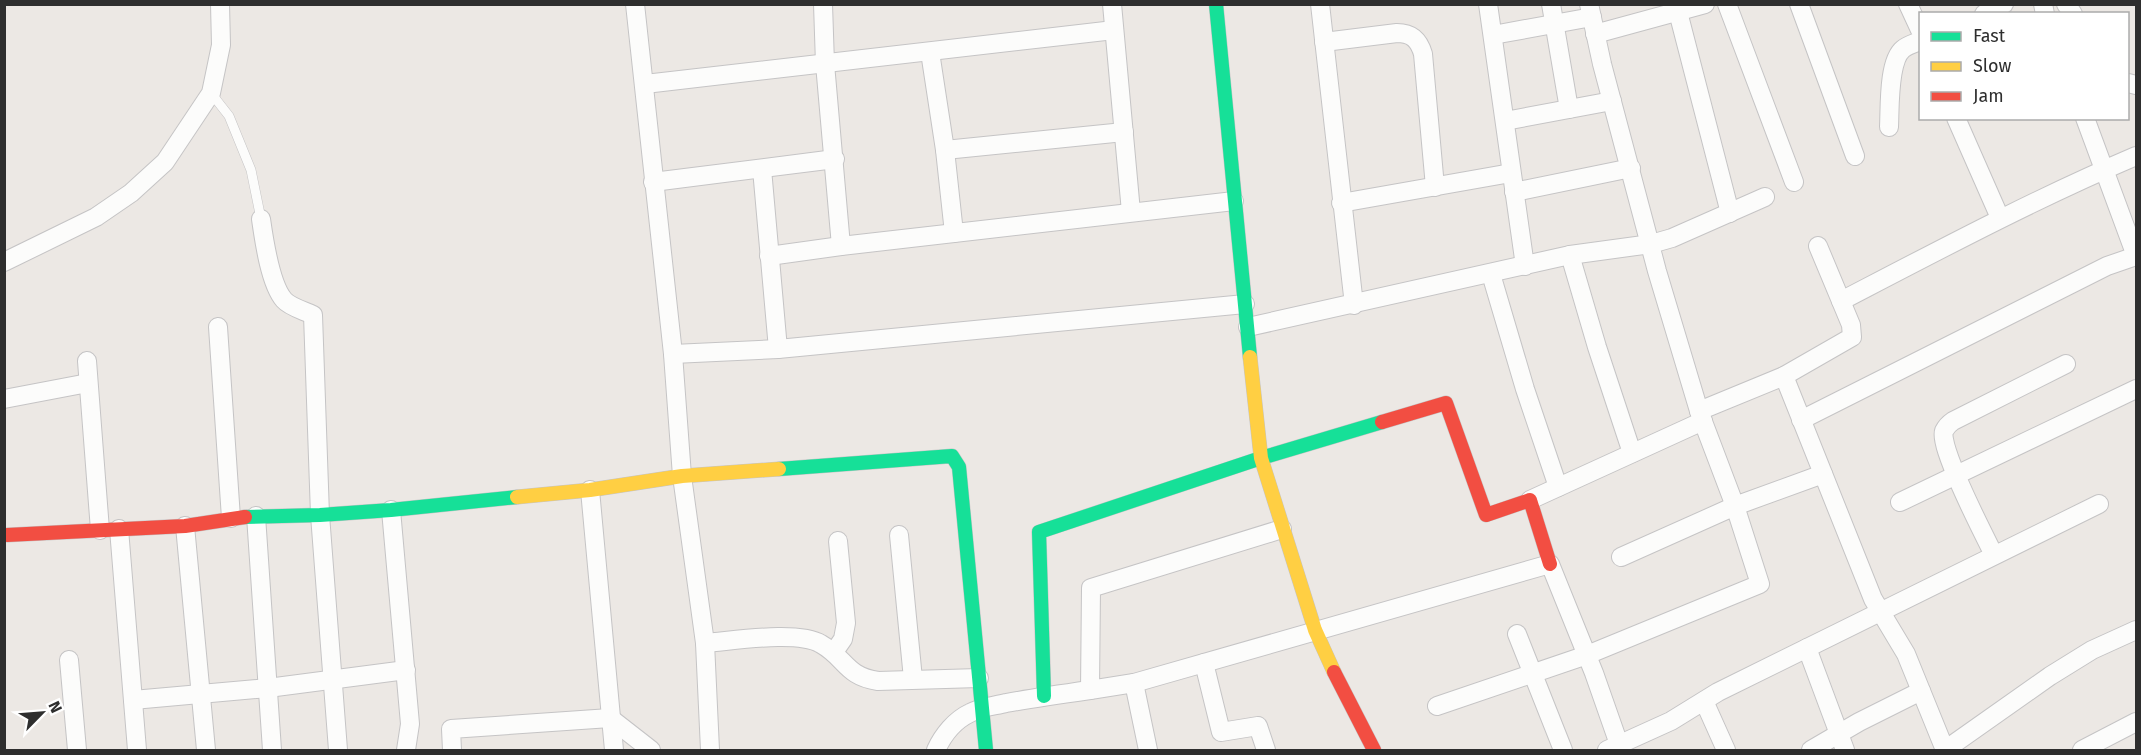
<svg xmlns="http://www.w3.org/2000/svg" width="2141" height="755" font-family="'Fira Sans',sans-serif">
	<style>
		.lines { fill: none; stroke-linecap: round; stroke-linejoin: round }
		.lane-casing { stroke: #c5c4c5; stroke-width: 10 }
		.street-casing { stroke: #c5c4c5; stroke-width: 20 }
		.fast-casing { stroke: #c5c4c5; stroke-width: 15 }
		.slow-casing { stroke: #c5c4c5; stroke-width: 15 }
		.jam-casing { stroke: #c5c4c5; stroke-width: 15 }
		.lane { stroke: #fcfcfb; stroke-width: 9 }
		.street { stroke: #fcfcfb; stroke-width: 18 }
		.fast { stroke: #16e098; stroke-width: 14 }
		.slow { stroke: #ffcf43; stroke-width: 14 }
		.jam { stroke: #f24e42; stroke-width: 14 }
	</style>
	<rect width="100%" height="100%" fill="#ece8e4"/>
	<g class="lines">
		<defs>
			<polyline id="lane" points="211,93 229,116 251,170 261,219"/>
			<g id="street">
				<polyline points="635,4 673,354 682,476 705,643 710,750"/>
				<polyline points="823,4 825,64 841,246"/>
				<polyline points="1112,4 1131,212"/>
				<polyline points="1320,4 1354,305"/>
				<polyline points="1488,4 1525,266"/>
				<polyline points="1551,4 1569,109"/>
				<polyline points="1589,4 1602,64 1657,271 1699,411 1735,506 1823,474"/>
				<polyline points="1727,4 1794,182"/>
				<polyline points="1799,4 1855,156"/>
				<polyline points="1908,4 1920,30"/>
				<polyline points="2043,4 2045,14"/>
				<polyline points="2066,4 2073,14"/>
				<polyline points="1678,12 1730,213"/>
				<polyline points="1984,14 2004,4"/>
				<polyline points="1595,34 1705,4"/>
				<polyline points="1493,35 1592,17"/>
				<path d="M1324,42L1397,33C1412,33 1419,40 1423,54L1435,187"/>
				<polyline points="930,52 945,150 954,233"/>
				<polyline points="2128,83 2136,85"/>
				<polyline points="645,84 1114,30"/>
				<polyline points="1956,118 2000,218"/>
				<polyline points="2085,118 2136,256"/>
				<polyline points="1505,121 1612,101"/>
				<path d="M1889,127C1890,108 1888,61 1903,49C1908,45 1915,43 1920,41"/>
				<polyline points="945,150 1124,132"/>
				<polyline points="762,169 778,349"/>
				<polyline points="653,182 835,159"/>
				<polyline points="1514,192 1631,168"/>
				<polyline points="1341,203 1511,173"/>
				<path d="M261,219C264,240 270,284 284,300C290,307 305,311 313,315L320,515L338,750"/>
				<polyline points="1570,255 1597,347 1632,453"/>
				<polyline points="769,256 841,246 1234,201"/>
				<polyline points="4,262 96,217 131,193 165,162 211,93 221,45 220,4"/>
				<polyline points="1491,274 1525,389 1558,487"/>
				<path d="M1841,301C1939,250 2035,199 2136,156"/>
				<polyline points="218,327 231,518"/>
				<polyline points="1248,327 1570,255 1651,244 1672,238 1765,197"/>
				<polyline points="673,354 778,349 1245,304"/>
				<polyline points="87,361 100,530"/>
				<polyline points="1784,376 1852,337 1851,325 1818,246"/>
				<polyline points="4,399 88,383"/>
				<polyline points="1699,411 1784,376 1873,599 1906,654 1945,750"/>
				<polyline points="1801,420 2107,266 2136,256"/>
				<polyline points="590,490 614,750"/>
				<polyline points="1530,500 1703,421"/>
				<polyline points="1900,502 2136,389"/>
				<polyline points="391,510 410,724 406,750"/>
				<polyline points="256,516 272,750"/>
				<polyline points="185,526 206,750"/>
				<polyline points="119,529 137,750"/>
				<polyline points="899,535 913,679"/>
				<path d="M1994,555C1985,537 1938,446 1944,431C1946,427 1950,423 1953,421L2066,364"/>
				<polyline points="1517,634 1563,750"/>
				<path d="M705,643C733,641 798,630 821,644C846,658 845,676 878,681L979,678"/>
				<polyline points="1807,648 1845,750"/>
				<polyline points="834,652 843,639 846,623 838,541"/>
				<polyline points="69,660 77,750"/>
				<polyline points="1204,663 1221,732 1258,726 1266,750"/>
				<polyline points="1134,683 1090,690 1091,588 1282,529"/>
				<polyline points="133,700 268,688 406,670"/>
				<polyline points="1704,701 1726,750"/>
				<polyline points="1437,706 1587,655 1760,584 1735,506 1621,557"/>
				<polyline points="452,750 451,729 610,718 651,750"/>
				<path d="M936,750C943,735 955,720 970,713C981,707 994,706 1006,703C1034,698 1062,694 1090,690"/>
				<polyline points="1148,750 1134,683 1550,564 1594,673 1621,750"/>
				<polyline points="1607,750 1671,721 1718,692 2099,504"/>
				<polyline points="1811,750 1859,722 1921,691"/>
				<polyline points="1945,750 2050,676 2092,650 2136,630"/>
				<polyline points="2082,750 2136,722"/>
			</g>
			<g id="fast">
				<polyline points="1216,4 1250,357"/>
				<polyline points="779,469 952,456 959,467 986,750"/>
				<polyline points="245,517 320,515 391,510 517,497"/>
				<polyline points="1044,696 1039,532 1261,458 1382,422"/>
			</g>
			<g id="slow">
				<polyline points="1250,357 1261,458 1315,630 1334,672"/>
				<polyline points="517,497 590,490 682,476 779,469"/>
			</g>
			<g id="jam">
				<polyline points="1382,422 1446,403 1486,515 1530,500 1550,564"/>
				<polyline points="7,535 185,526 245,517"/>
				<polyline points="1334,672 1374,750"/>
			</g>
		</defs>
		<!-- lane casing -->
		<use href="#lane" class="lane-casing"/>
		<!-- street casing -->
		<use href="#street" class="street-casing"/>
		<!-- fast casing -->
		<use href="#fast" class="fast-casing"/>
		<!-- slow casing -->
		<use href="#slow" class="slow-casing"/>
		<!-- jam casing -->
		<use href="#jam" class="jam-casing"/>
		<!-- lane -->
		<use href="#lane" class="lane"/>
		<!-- street -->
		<use href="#street" class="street"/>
		<!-- fast -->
		<use href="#fast" class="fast"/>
		<!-- slow -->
		<use href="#slow" class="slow"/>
		<!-- jam -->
		<use href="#jam" class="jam"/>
	</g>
	<!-- border -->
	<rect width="2141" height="755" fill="none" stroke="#2e2e2e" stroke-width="12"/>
	<!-- legend -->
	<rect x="1919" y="12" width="210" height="108" fill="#ffffff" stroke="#ababab" stroke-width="1.5"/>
	<rect x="1931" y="32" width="30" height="9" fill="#16e098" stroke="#ababab" stroke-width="1.5"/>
	<text x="1973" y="42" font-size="18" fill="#2e2e2e">Fast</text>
	<rect x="1931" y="62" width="30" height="9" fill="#ffcf43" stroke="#ababab" stroke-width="1.5"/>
	<text x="1973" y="72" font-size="18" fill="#2e2e2e">Slow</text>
	<rect x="1931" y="92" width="30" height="9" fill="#f24e42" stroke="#ababab" stroke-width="1.5"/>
	<text x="1973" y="102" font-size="18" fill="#2e2e2e">Jam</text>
	<!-- north arrow -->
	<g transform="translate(42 713) rotate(65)" stroke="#ffffff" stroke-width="4.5" paint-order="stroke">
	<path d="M0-4.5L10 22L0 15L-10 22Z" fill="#2e2e2e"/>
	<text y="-9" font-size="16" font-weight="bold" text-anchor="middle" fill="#2e2e2e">N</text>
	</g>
</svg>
